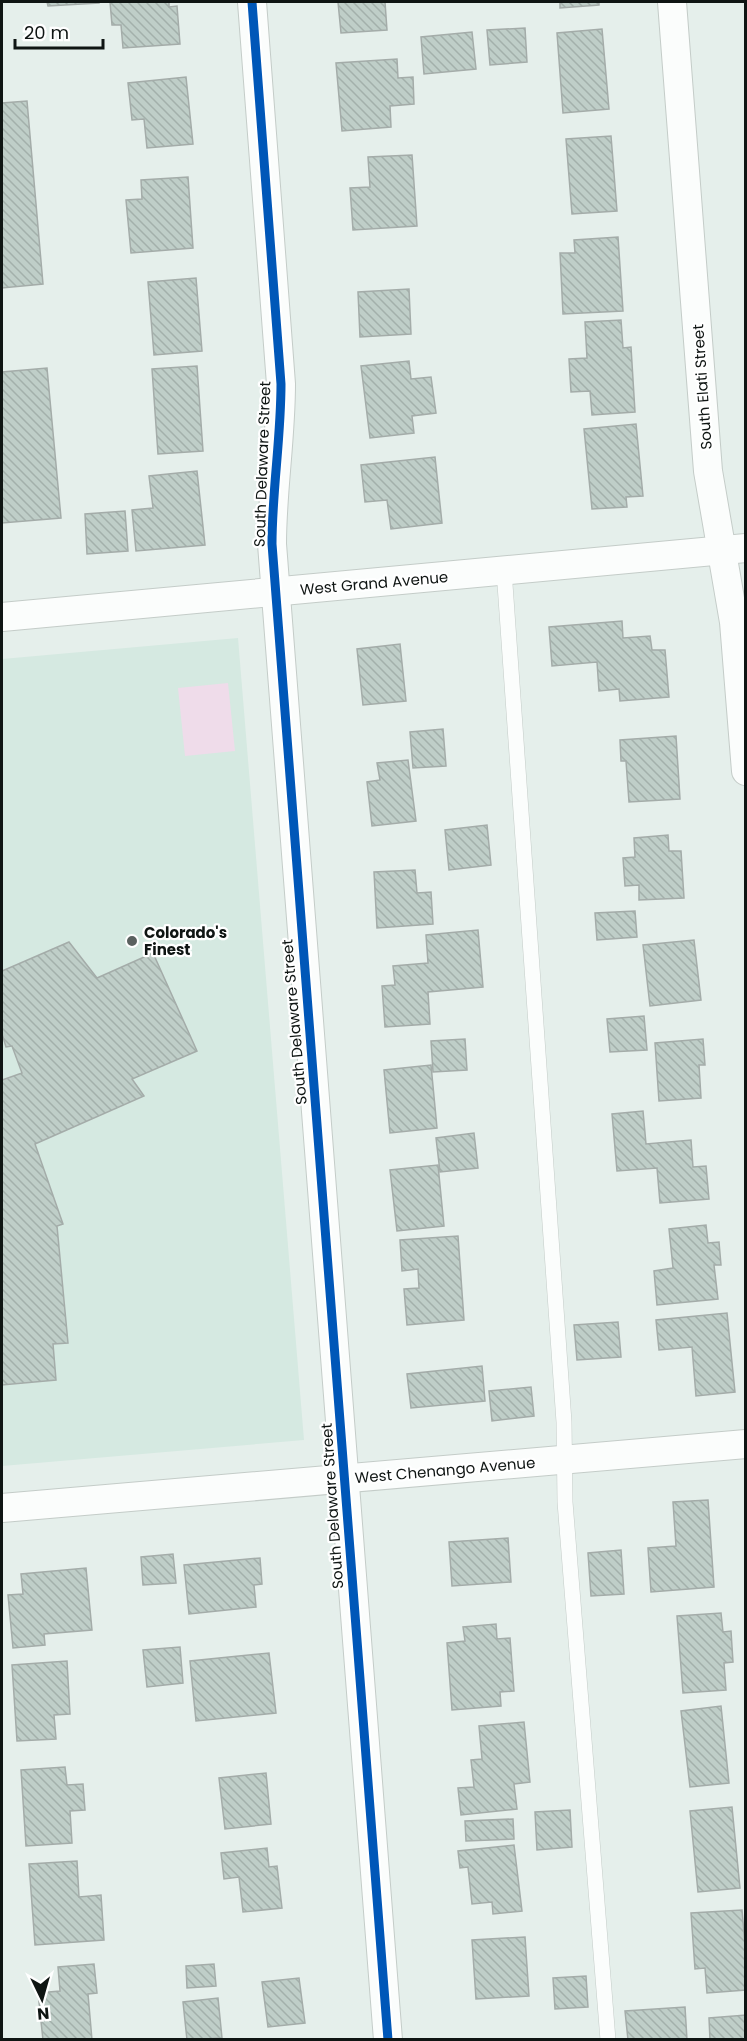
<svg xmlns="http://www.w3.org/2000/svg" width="747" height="2041" font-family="Poppins,sans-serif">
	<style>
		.built { fill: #d5e9e1 }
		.park { fill: #efdcea }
		.building { fill: url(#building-back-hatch); stroke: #a4aca9; stroke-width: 1.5 }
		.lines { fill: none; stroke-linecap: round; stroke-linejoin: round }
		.service-casing { stroke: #c4ccc8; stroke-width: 16 }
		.minor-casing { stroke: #c4ccc8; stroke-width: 30 }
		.service { stroke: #fbfdfc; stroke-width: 15 }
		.minor { stroke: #fbfdfc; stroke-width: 28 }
		.cycleway-casing { stroke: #fff; stroke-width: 13 }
		.cycleway { stroke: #0057b8; stroke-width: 9 }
		.poi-dot { fill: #5a615f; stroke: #fff; stroke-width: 2 }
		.labels { text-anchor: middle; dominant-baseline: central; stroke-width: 4.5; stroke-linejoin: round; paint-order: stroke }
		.street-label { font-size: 15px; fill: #0f1513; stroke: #fff }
		.poi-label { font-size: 15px; font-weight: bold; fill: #0f1513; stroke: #fff; text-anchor: start }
	</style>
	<defs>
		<pattern id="building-back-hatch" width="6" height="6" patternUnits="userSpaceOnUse" patternTransform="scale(1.5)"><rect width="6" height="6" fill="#bfcec8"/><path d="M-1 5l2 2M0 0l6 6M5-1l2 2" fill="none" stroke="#a3b0ab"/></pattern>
	</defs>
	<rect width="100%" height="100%" fill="#e5efeb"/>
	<!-- built -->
	<polygon class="built" points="238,638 304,1440 2,1466 2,659"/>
	<!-- park -->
	<polygon class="park" points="228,683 235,751 185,756 178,688"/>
	<!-- building -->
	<g class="building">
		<polygon points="47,2 99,2 99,3 48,6"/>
		<polygon points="110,2 169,2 169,7 177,6 180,44 123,48 121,25 112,25"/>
		<polygon points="338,2 385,2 387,30 341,33"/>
		<polygon points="560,2 599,2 599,5 560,8"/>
		<polygon points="525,28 527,62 490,65 487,30"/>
		<polygon points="602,29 609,109 563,113 557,33"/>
		<polygon points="472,32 476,69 424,74 421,37"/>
		<polygon points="397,59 398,78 413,77 414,104 390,106 391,127 342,131 336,63"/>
		<polygon points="186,77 193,144 147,148 144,119 132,120 128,83"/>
		<polygon points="27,101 43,284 2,288 2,103"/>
		<polygon points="611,136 617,211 572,214 566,139"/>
		<polygon points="412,155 417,226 353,230 350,188 370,187 368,157"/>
		<polygon points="188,177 193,248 131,253 126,200 142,199 141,180"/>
		<polygon points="618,237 623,311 563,314 560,253 575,253 574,240"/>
		<polygon points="196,278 202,351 154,355 148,282"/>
		<polygon points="409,289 411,334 360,337 358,292"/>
		<polygon points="621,320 623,348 631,347 635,412 592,415 590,391 571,392 569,359 587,358 585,322"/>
		<polygon points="409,361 411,379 431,377 436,413 412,416 414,433 370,438 361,366"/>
		<polygon points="197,366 203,451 158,454 152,369"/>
		<polygon points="47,368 61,518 2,523 2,372"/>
		<polygon points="636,424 643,496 626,497 627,507 592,509 584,429"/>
		<polygon points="435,457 442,523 391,529 387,500 365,502 361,465"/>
		<polygon points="197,471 205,545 136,551 132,510 153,508 149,476"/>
		<polygon points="125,511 128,551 87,554 85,514"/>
		<polygon points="622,621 623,638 650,636 652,650 665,650 669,697 620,701 619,689 599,691 597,662 552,666 549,627"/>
		<polygon points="400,644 406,701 363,705 357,649"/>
		<polygon points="443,729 446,766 413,768 410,732"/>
		<polygon points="676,736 680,799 629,802 626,761 621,761 620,740"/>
		<polygon points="408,760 416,821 372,826 367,782 380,780 377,763"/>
		<polygon points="487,825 491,865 449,870 445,830"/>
		<polygon points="668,835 669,851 681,851 684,898 639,900 639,885 625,886 623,858 635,857 634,838"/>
		<polygon points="415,870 417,893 431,892 433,924 377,928 374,872"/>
		<polygon points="635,911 637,937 597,940 595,913"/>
		<polygon points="478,930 483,987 428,992 430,1024 385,1027 382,986 395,985 393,966 428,963 426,935"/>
		<polygon points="694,940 701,1000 650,1006 643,945"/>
		<polygon points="69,942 97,978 153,953 197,1051 132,1079 144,1096 35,1144 63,1224 57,1226 68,1343 53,1344 56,1380 2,1385 2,1080 22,1073 12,1046 6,1047 2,1034 2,971"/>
		<polygon points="644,1016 647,1050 610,1052 607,1019"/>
		<polygon points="465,1039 467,1070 433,1072 431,1041"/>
		<polygon points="703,1039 705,1065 699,1065 701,1098 659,1101 655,1043"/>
		<polygon points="431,1065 437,1128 390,1133 384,1070"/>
		<polygon points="643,1111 646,1144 691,1140 693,1167 706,1166 709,1199 660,1203 657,1168 617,1171 612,1114"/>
		<polygon points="474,1133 478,1168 440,1172 436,1138"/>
		<polygon points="438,1165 444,1226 397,1231 390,1170"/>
		<polygon points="706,1225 708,1243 719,1242 721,1265 714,1265 718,1299 657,1305 654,1271 673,1268 669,1229"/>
		<polygon points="458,1236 464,1320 407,1325 404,1289 419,1288 418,1269 402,1271 400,1240"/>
		<polygon points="727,1313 735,1392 696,1396 692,1347 659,1350 656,1320"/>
		<polygon points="618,1322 621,1357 577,1360 574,1325"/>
		<polygon points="482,1366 485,1401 411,1408 407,1374"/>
		<polygon points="531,1387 534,1416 492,1421 489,1391"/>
		<polygon points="708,1500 714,1587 651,1592 648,1548 676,1546 673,1502"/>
		<polygon points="508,1538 511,1582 452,1586 449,1542"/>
		<polygon points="621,1550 624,1594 591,1596 588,1553"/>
		<polygon points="173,1554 176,1583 143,1585 141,1557"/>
		<polygon points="260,1558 262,1584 254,1585 256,1607 189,1614 184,1565"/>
		<polygon points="86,1568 92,1630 44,1634 45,1645 13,1648 8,1595 23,1594 21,1574"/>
		<polygon points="721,1613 723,1632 731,1631 733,1662 724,1663 726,1690 683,1693 677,1616"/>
		<polygon points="496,1624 497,1639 510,1638 514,1691 500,1692 501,1706 452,1710 447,1643 465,1641 463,1627"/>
		<polygon points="180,1647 183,1683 147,1687 143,1650"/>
		<polygon points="269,1653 276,1713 196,1721 190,1661"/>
		<polygon points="67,1661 70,1714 54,1715 56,1739 17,1741 12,1665"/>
		<polygon points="721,1706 729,1783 690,1787 681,1711"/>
		<polygon points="524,1722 530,1782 514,1784 517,1809 461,1815 458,1788 474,1787 471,1760 482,1759 479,1726"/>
		<polygon points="65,1767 67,1785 83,1784 85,1810 70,1811 72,1843 26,1846 21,1770"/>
		<polygon points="266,1773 271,1824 225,1829 219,1778"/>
		<polygon points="732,1807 740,1888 698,1892 690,1811"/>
		<polygon points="570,1810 572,1847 537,1850 535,1812"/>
		<polygon points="513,1819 514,1839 466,1841 465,1821"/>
		<polygon points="514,1845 522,1911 493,1914 492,1902 472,1904 468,1867 460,1868 458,1851"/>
		<polygon points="267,1848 269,1867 277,1866 282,1908 243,1912 239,1877 224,1879 221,1853"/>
		<polygon points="77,1861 79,1897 101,1895 104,1940 35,1945 29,1864"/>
		<polygon points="742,1910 746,1955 746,1990 707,1993 705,1968 695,1969 691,1913"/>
		<polygon points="525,1937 529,1996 476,1999 472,1940"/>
		<polygon points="94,1964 97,1993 88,1994 92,2040 43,2040 38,1993 60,1991 58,1967"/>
		<polygon points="214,1964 216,1986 187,1988 186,1966"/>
		<polygon points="586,1976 588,2007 555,2009 553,1978"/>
		<polygon points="299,1978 305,2023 268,2027 262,1982"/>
		<polygon points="218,1998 222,2038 187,2040 183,2002"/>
		<polygon points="685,2007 687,2040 628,2040 625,2011"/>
		<polygon points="746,2015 746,2040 710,2040 709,2018"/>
	</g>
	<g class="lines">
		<defs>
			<polyline id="service" points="504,570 564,1422 565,1502 608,2040"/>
			<g id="minor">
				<path d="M252,2L281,384C281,438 272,491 272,544L388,2040"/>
				<polyline points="672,2 708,471 734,622 746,771"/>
				<polyline points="2,617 746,548"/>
				<polyline points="2,1508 746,1444"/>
			</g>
		</defs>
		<!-- service casing -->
		<use href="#service" class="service-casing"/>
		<!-- minor casing -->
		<use href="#minor" class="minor-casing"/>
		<!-- service -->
		<use href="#service" class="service"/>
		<!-- minor -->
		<use href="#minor" class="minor"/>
		<defs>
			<path id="cycleway" d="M252,2L281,384C281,438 272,491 272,544L388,2040"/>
		</defs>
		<!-- cycleway casing -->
		<use href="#cycleway" class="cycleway-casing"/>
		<!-- cycleway -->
		<use href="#cycleway" class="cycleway"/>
	</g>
	<!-- markers -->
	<circle class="poi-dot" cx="132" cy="941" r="6"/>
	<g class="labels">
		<!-- street labels -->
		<g class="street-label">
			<text transform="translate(702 387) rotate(-94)">South Elati Street</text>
			<text transform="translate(262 464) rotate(-88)">South Delaware Street</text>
			<text transform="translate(374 583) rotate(-5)">West Grand Avenue</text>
			<text transform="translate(294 1022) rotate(-95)">South Delaware Street</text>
			<text transform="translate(445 1470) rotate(-5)">West Chenango Avenue</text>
			<text transform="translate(332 1506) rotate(-94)">South Delaware Street</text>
		</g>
		<!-- poi labels -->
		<g class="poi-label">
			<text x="144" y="932">Colorado's<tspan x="144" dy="17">Finest</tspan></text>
		</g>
	</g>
	<!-- border -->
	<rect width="747" height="2041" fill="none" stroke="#0f1513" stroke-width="6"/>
	<!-- north arrow -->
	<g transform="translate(42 1999) rotate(175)" stroke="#ffffff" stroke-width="4.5" paint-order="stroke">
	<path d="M0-4.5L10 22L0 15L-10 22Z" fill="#0f1513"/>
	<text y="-9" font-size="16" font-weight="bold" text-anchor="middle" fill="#0f1513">N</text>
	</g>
	<!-- scale -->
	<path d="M15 39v9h88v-9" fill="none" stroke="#0f1513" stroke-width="3"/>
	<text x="24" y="39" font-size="18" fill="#0f1513" stroke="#ffffff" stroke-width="4.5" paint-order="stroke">20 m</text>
</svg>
